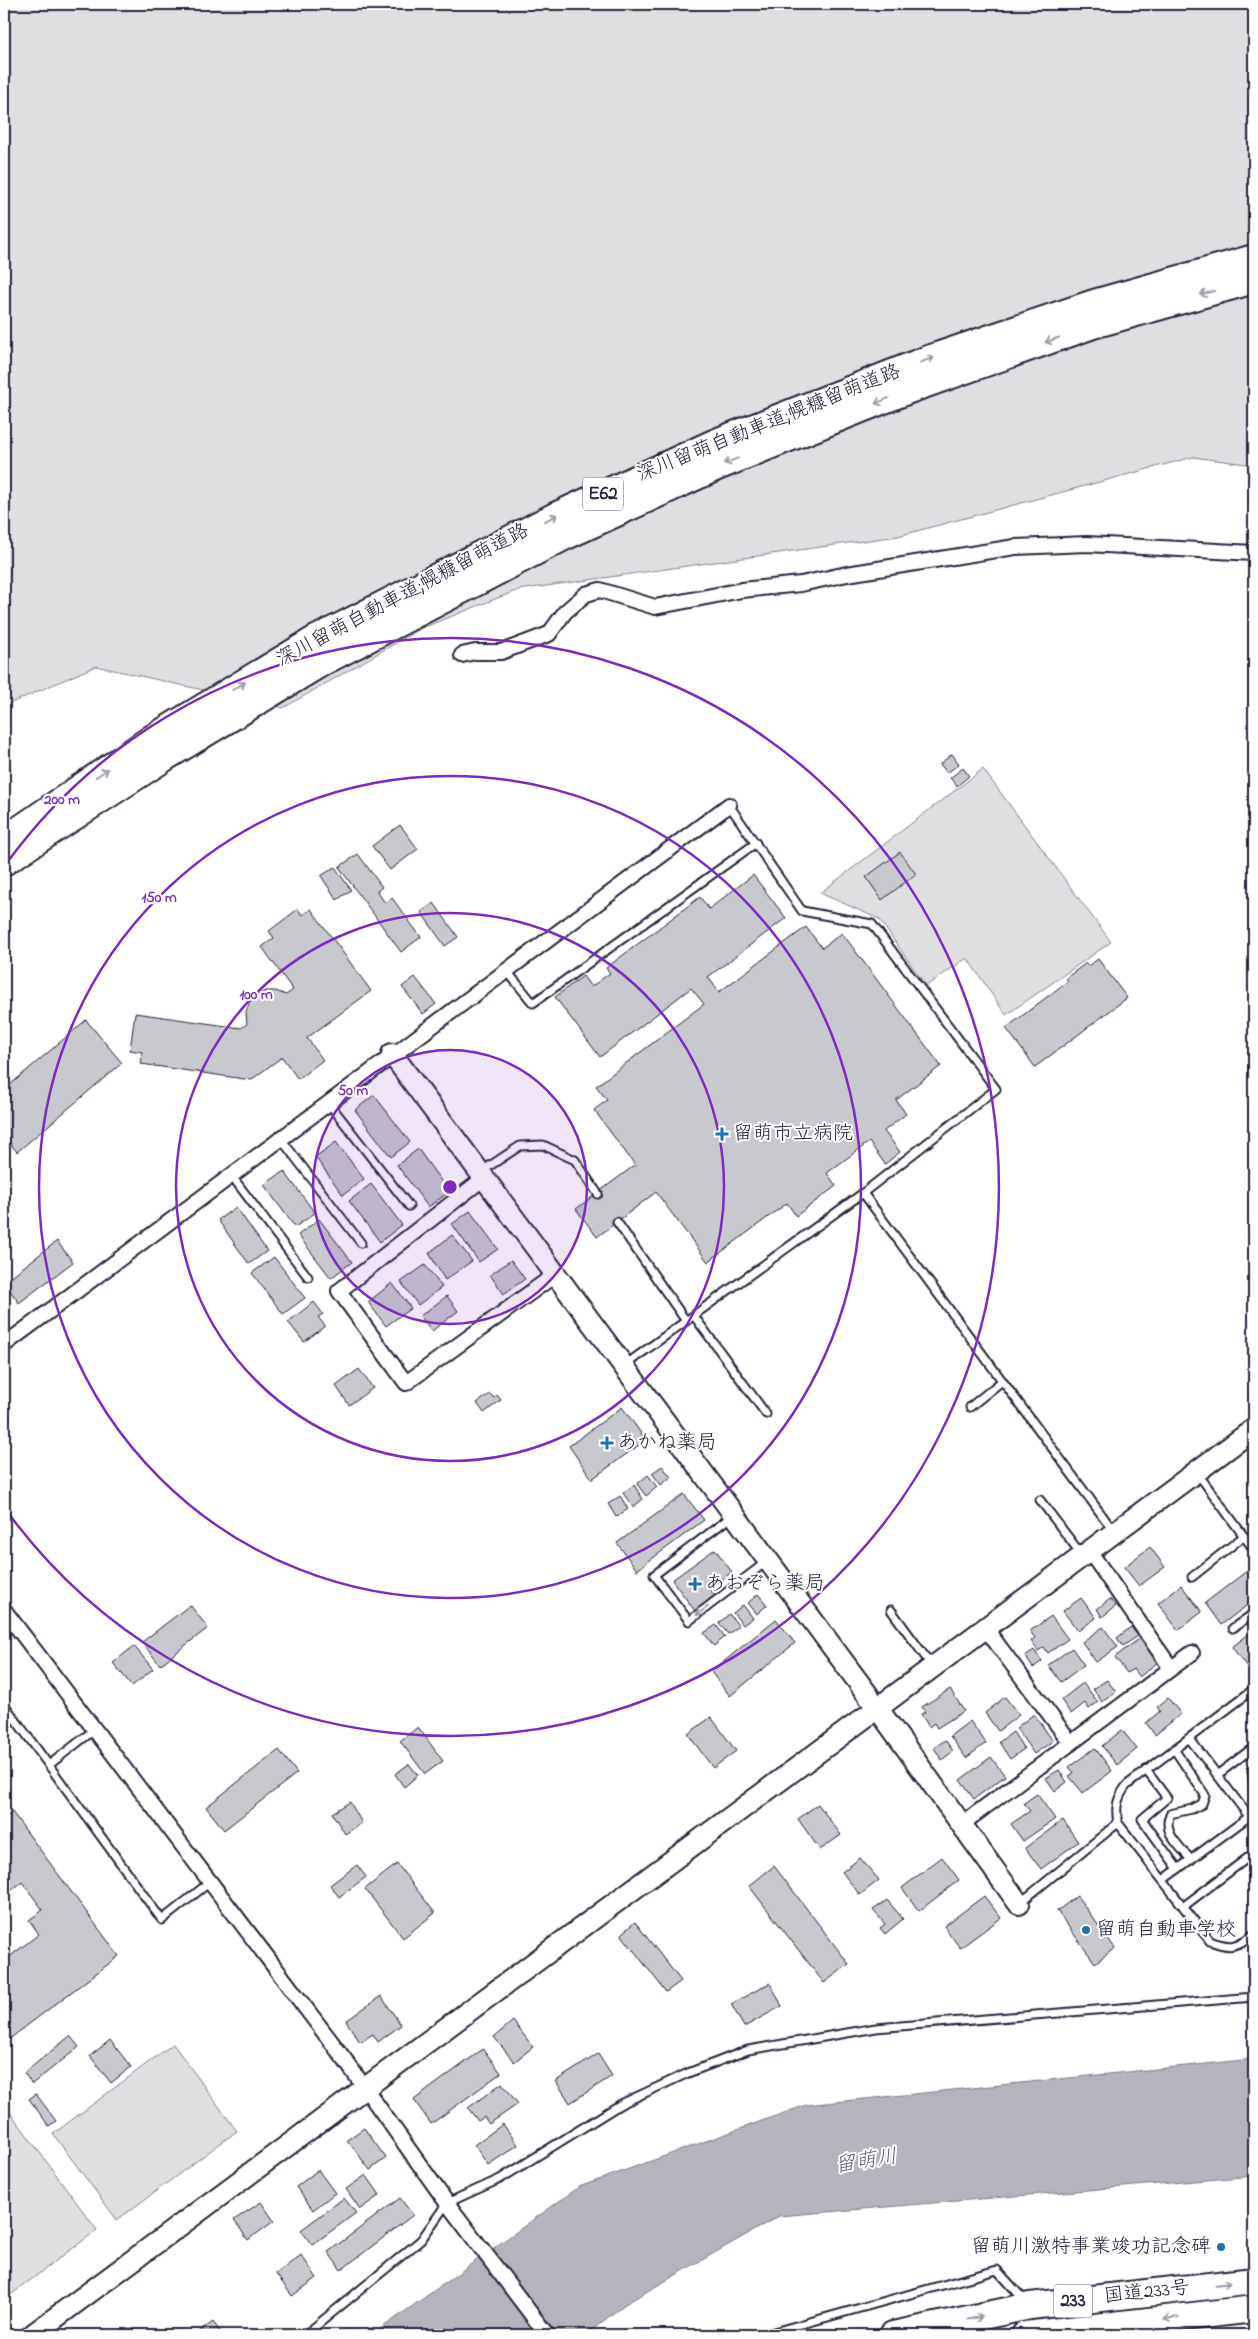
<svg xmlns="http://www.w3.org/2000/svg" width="1258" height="2339" font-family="'Indie Flower','Klee One',sans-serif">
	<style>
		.green { fill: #dfdfe2; stroke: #80808e }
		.water { fill: #b4b4bc; stroke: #7a7a88 }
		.building { fill: #c8c8cf; stroke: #22223b }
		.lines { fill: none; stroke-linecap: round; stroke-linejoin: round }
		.lane-casing { stroke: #22223b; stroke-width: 11 }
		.street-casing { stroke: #22223b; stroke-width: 18 }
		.secondary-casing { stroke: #22223b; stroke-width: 24 }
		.highway-casing { stroke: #22223b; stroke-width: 30 }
		.lane { stroke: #fff; stroke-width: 7 }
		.street { stroke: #fff; stroke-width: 14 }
		.secondary { stroke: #fff; stroke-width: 20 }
		.highway { stroke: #fff; stroke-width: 26 }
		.oneway { stroke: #9c9ca7 }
		.ring { fill: none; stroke: #7b2cbf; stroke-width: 2.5 }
		.poi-dot { fill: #1f6fb2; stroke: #fff; stroke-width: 2 }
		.labels { text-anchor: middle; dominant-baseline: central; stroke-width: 4; stroke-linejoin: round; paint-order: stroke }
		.shield { fill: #fff; stroke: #646476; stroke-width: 1 }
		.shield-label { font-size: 19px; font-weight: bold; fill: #22223b }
		.street-label { font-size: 20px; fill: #22223b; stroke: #fff }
		.poi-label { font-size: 20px; fill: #22223b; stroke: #fff; text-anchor: start }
		.water-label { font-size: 21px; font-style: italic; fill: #5c5c6f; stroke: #fff }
		.centre { fill: #7b2cbf; stroke: #fff; stroke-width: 2.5 }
		.ring-label { font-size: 15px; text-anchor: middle; font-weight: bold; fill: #7b2cbf; stroke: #fff; stroke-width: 4; stroke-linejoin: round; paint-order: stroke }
	</style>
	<rect width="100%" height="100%" fill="#fff"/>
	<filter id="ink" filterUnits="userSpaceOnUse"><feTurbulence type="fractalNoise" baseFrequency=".02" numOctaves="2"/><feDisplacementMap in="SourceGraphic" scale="10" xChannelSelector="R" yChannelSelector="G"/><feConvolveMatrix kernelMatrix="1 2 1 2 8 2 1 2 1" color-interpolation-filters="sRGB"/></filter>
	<g filter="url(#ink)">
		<!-- green -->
		<g class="green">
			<polygon points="4,4 1254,4 1254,465 1193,457 898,536 518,590 422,628 283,708 96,666 4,706"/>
			<polygon points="983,769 1111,942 1006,1015 967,958 926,986 879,919 820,893"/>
			<polygon points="173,2044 237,2131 117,2220 53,2134"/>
			<polygon points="4,2104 97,2230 4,2300"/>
		</g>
		<!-- water -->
		<polygon class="water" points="1254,2059 1254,2176 779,2216 625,2304 586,2335 372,2335 579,2187 806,2105"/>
		<!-- building -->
		<g class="building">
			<polygon points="952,754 959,764 947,773 940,764"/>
			<polygon points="963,768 969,776 957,786 950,778"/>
			<polygon points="400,825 418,849 390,870 372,846"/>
			<polygon points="900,852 916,874 882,900 866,877"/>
			<polygon points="358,854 382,887 377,891 385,903 392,898 421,937 401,952 339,867"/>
			<polygon points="335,867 351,890 337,900 321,876"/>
			<polygon points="753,875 786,918 708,977 719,992 806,927 822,948 842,933 941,1066 896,1100 906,1114 884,1131 900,1152 885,1164 869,1142 827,1173 836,1186 796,1216 787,1203 708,1262 656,1192 597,1237 576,1209 635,1165 594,1110 607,1100 596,1086 704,1004 691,988 600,1057 555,997 583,976 591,987 610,973 606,968 700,897 709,909"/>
			<polygon points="434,903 458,937 445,946 421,912"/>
			<polygon points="298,909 302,915 311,909 371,991 307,1038 323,1060 298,1079 282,1057 251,1080 141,1064 142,1052 130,1050 135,1013 241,1028 247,1024 246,1013 249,1003 256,995 266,991 276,991 286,995 293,990 262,947 274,938 269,931"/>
			<polygon points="1098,959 1127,998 1035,1067 1006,1028 1068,981 1066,978 1086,963 1088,966"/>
			<polygon points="415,977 436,1004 423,1014 402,987"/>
			<polygon points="86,1020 122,1063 17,1152 4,1136 4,1090"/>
			<polygon points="374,1095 410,1142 391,1157 355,1110"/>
			<polygon points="336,1142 364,1179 343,1195 315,1157"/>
			<polygon points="418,1149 449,1192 428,1207 397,1165"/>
			<polygon points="284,1171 315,1213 295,1227 264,1185"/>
			<polygon points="371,1184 402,1225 380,1242 349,1201"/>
			<polygon points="236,1207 267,1251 249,1264 218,1220"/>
			<polygon points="470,1211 498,1249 479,1262 452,1224"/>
			<polygon points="319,1219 352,1262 331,1278 298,1235"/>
			<polygon points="452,1235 472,1261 445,1280 429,1253"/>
			<polygon points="57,1241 73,1262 19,1303 4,1282"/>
			<polygon points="274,1257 305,1298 283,1314 252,1273"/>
			<polygon points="511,1260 525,1279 504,1294 490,1275"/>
			<polygon points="425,1265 442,1287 418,1305 401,1282"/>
			<polygon points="392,1283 411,1308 386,1326 368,1302"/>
			<polygon points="447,1296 458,1311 432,1331 420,1316"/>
			<polygon points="314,1302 323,1314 318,1317 325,1326 304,1342 288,1322"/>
			<polygon points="359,1369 373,1388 349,1405 336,1386"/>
			<polygon points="490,1394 494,1398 497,1395 501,1400 484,1413 477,1403"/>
			<polygon points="622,1407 646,1440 592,1479 569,1446"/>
			<polygon points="662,1466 671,1477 661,1485 652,1473"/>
			<polygon points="648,1475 657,1487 646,1496 637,1484"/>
			<polygon points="634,1485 643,1499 633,1507 623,1493"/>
			<polygon points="684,1494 704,1520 637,1570 617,1543"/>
			<polygon points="620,1496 628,1509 616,1517 608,1504"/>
			<polygon points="1150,1547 1165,1567 1139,1586 1124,1567"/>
			<polygon points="715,1549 732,1572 709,1588 715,1596 695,1611 672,1580"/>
			<polygon points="1252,1567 1254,1600 1221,1625 1205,1603"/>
			<polygon points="1181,1585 1202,1612 1178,1630 1158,1603"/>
			<polygon points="758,1594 767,1605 757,1614 748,1603"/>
			<polygon points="1081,1598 1096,1618 1078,1631 1063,1611"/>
			<polygon points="1110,1599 1116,1606 1102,1617 1097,1609"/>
			<polygon points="190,1605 208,1628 160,1665 142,1642"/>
			<polygon points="743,1605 753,1618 743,1625 733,1613"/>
			<polygon points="729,1614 739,1626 728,1634 719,1623"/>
			<polygon points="1051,1616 1068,1639 1048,1653 1044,1647 1038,1651 1031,1641 1035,1638 1030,1631"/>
			<polygon points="776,1619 795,1643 730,1696 711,1672"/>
			<polygon points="716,1625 725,1637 714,1646 704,1633"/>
			<polygon points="1103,1627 1118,1647 1096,1662 1082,1642"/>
			<polygon points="1131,1627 1138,1636 1123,1646 1117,1638"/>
			<polygon points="1254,1630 1254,1661 1247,1667 1232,1647"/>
			<polygon points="1140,1638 1158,1662 1139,1677 1133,1669 1127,1673 1115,1657"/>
			<polygon points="134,1646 153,1669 132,1686 113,1663"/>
			<polygon points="1072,1648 1084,1665 1061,1682 1048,1665"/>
			<polygon points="1034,1650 1042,1661 1033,1668 1025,1656"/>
			<polygon points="1107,1680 1116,1692 1102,1702 1093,1689"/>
			<polygon points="1083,1683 1098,1702 1089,1709 1085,1703 1071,1714 1061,1700"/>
			<polygon points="950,1689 964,1711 937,1728 934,1723 929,1727 921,1714 925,1712 922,1707"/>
			<polygon points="1005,1697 1019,1715 998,1731 985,1713"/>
			<polygon points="1168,1698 1181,1714 1155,1735 1146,1723 1160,1711 1157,1707"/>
			<polygon points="1034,1714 1053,1741 1034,1754 1016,1728"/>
			<polygon points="711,1717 736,1751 713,1768 688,1734"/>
			<polygon points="970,1721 986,1743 966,1758 950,1736"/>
			<polygon points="418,1727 443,1761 425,1774 400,1741"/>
			<polygon points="1122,1730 1137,1749 1117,1765 1102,1746"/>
			<polygon points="1013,1732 1024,1749 1010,1759 999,1742"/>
			<polygon points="945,1740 953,1751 942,1760 934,1748"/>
			<polygon points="1095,1748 1112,1771 1083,1793 1069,1776 1074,1773 1069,1767"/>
			<polygon points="279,1750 297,1773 224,1830 206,1807"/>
			<polygon points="991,1757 1005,1776 974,1799 960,1780"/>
			<polygon points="409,1764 418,1775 404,1787 395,1774"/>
			<polygon points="1059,1770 1067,1782 1055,1791 1046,1778"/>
			<polygon points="1037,1794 1055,1819 1023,1841 1011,1824 1030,1811 1024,1803"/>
			<polygon points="350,1802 362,1823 345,1834 332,1813"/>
			<polygon points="818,1804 841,1835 820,1850 798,1819"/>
			<polygon points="4,1810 8,1816 12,1812 119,1956 4,2043 4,1961 39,1934 29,1920 43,1910 22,1882 7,1894 4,1889"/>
			<polygon points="1063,1820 1078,1842 1041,1869 1025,1848"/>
			<polygon points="942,1857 959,1880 919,1911 902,1888"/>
			<polygon points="860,1858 879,1880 860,1895 842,1872"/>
			<polygon points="397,1864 435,1913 403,1938 365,1889"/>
			<polygon points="357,1865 366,1877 339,1897 330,1885"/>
			<polygon points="774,1866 849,1964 824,1983 749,1886"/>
			<polygon points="984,1896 1001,1918 960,1948 944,1926"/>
			<polygon points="1077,1896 1115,1948 1095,1963 1057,1911"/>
			<polygon points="887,1900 903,1919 885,1934 880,1928 885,1924 873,1910"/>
			<polygon points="635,1922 681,1981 666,1992 621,1934"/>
			<polygon points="770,1983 782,2006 744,2027 731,2004"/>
			<polygon points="381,1996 401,2025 378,2042 373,2034 360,2042 346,2021"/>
			<polygon points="513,2021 533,2047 514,2062 494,2037"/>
			<polygon points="70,2036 79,2047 32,2084 24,2073"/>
			<polygon points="110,2040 131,2067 111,2083 90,2056"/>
			<polygon points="483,2049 501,2073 431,2124 414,2100"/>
			<polygon points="598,2054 612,2076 570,2103 556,2081"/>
			<polygon points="502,2083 518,2104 489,2124 484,2117 478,2121 468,2108"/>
			<polygon points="36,2094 56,2121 49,2126 29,2099"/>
			<polygon points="503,2124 518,2145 488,2165 474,2145"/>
			<polygon points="364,2128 386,2158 370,2170 347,2140"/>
			<polygon points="318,2170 335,2193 313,2210 296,2187"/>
			<polygon points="366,2175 380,2195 360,2209 346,2189"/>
			<polygon points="344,2198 356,2213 312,2245 301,2230"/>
			<polygon points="400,2198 413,2215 341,2270 328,2252"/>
			<polygon points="261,2202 274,2221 248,2240 234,2220"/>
			<polygon points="301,2255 317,2278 292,2296 276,2274"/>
			<polygon points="213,2322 223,2335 195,2335"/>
		</g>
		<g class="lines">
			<defs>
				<g id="lane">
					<polyline points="729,805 802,911 872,924 996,1089 863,1193"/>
					<polyline points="506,970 533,1003 756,843"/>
					<polyline points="328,1102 409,1206"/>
					<polyline points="281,1139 361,1243"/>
					<polyline points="482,1171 520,1146 543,1145 575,1160 598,1194"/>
					<polyline points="231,1175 308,1277"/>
					<polyline points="617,1222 686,1321"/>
					<polyline points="694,1316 766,1414"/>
					<polyline points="625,1365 863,1193 1113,1530"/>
					<polyline points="970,1407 1002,1381"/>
					<polyline points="1198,1474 1254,1550"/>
					<polyline points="1040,1500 1081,1554"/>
					<polyline points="732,1516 654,1575 689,1621 766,1562"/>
					<polyline points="1192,1577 1244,1536"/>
					<polyline points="891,1610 932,1666"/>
					<polyline points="1233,1628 1254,1613"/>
					<path d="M1254,1689L1127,1785C1117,1798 1115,1807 1118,1823L1210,1941C1231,1949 1236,1947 1254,1934"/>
					<polyline points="4,1704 162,1920 210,1882"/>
					<polyline points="1189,1738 1254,1823"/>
					<path d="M1174,1749L1205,1795L1202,1804L1192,1809L1170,1814C1162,1833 1179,1845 1191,1860"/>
					<polyline points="49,1765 94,1730"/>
					<polyline points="1254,1766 1252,1770 1254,1787"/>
					<polyline points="1146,1770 1167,1798 1142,1819 1178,1869"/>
					<polyline points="1217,1775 1254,1747"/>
					<polyline points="1163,1880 1254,1813"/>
					<polyline points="1020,1903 1118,1823"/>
					<polyline points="1184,1906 1254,1853"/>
					<polyline points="305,2335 421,2240 447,2203 500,2179 621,2104 688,2073 748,2050 876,2028 1254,1997"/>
					<polyline points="763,2335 997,2270 1026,2302"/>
				</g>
				<g id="street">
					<polyline points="462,655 475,652 501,652 549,634 565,612 586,594 600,590 655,607 742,590 801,584 847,574 1015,547 1087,544 1254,553"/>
					<polyline points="484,1178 339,1291 406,1383 556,1274"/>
					<polyline points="4,1345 729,805"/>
					<polyline points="1090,1552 1171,1668"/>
					<polyline points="4,1610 345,2060 447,2203 547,2335"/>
					<polyline points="986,1629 1071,1743"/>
					<polyline points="962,1824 1192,1653"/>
				</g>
				<g id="secondary">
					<polyline points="392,1054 865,1691 1019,1904"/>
					<polyline points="32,2335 1254,1429"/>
				</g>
				<g id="highway">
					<polyline points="4,840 151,739 314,640 553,517 716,442 928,359 1094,303 1254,258"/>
					<polyline points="4,862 166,757 323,662 564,537 717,467 909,390 1093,325 1254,280"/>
					<polyline points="893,2335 1030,2306 1254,2281"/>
					<polyline points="1025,2335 1254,2309"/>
				</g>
			</defs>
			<!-- lane casing -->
			<use href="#lane" class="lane-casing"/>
			<!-- street casing -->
			<use href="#street" class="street-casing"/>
			<!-- secondary casing -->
			<use href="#secondary" class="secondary-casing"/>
			<!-- highway casing -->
			<use href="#highway" class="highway-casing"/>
			<!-- lane -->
			<use href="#lane" class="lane"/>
			<!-- street -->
			<use href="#street" class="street"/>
			<!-- secondary -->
			<use href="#secondary" class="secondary"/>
			<!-- highway -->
			<use href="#highway" class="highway"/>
		</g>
		<!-- one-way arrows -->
		<defs><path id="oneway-shaft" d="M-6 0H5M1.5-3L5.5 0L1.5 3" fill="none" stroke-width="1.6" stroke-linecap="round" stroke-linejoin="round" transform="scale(1.25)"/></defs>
		<g class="oneway">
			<use href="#oneway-shaft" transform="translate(1207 293) rotate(165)"/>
			<use href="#oneway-shaft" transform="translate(1052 340) rotate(161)"/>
			<use href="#oneway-shaft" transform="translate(927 360) rotate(-20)"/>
			<use href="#oneway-shaft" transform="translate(882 401) rotate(158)"/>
			<use href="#oneway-shaft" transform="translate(731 461) rotate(158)"/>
			<use href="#oneway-shaft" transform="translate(551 518) rotate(-26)"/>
			<use href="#oneway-shaft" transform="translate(239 686) rotate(-31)"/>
			<use href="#oneway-shaft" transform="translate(102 773) rotate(-34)"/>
			<use href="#oneway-shaft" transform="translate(702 1611) rotate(143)"/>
			<use href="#oneway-shaft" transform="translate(1223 2284) rotate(-6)"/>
			<use href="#oneway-shaft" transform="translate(975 2318) rotate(-12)"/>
			<use href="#oneway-shaft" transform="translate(1171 2318) rotate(174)"/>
		</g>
	</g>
	<!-- distance rings -->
	<circle cx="450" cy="1187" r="137" fill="#7b2cbf" fill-opacity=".12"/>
	<g class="ring">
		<circle cx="450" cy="1187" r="137"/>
		<circle cx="450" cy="1187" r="274"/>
		<circle cx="450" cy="1187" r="411"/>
		<path d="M6 864A549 549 0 1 1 6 1510"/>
	</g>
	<!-- markers -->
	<g class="poi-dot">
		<path d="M719.5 1126.5h5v5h5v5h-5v5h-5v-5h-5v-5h5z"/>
		<path d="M604.5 1435.5h5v5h5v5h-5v5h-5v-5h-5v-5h5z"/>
		<path d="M692.5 1576.5h5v5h5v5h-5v5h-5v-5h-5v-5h5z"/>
		<circle cx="1086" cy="1930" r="5"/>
		<circle cx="1221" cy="2247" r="5"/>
	</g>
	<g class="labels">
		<!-- shield labels -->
		<g class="shield">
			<rect x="583" y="477.5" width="40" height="33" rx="4"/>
			<rect x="1054" y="2284.5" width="38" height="33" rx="4"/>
		</g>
		<g class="shield-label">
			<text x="603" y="494">E62</text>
			<text x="1073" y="2301">233</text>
		</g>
		<!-- street labels -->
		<g class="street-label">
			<text transform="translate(769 424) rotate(-22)">深川留萌自動車道;幌糠留萌道路</text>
			<text transform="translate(403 596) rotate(-28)">深川留萌自動車道;幌糠留萌道路</text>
			<text transform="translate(1147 2293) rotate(-6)">国道233号</text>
		</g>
		<!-- poi labels -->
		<g class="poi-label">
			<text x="733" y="1134">留萌市立病院</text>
			<text x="617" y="1443">あかね薬局</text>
			<text x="705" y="1584">あおぞら薬局</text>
			<text x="1096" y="1930">留萌自動車学校</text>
			<text x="1211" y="2247" text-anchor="end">留萌川激特事業竣功記念碑</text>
		</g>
		<!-- water labels -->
		<g class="water-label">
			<text transform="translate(866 2162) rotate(-9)">留萌川</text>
		</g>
	</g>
	<circle cx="450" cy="1187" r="8" class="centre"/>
	<g class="ring-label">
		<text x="62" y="804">200 m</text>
		<text x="159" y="902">150 m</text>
		<text x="256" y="999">100 m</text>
		<text x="353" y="1095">50 m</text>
	</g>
	<!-- margin -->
	<rect width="1258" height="2339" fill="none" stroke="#fff" stroke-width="20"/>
	<rect x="10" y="10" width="1238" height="2319" fill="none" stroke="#22223b" stroke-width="2" filter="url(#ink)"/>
</svg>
